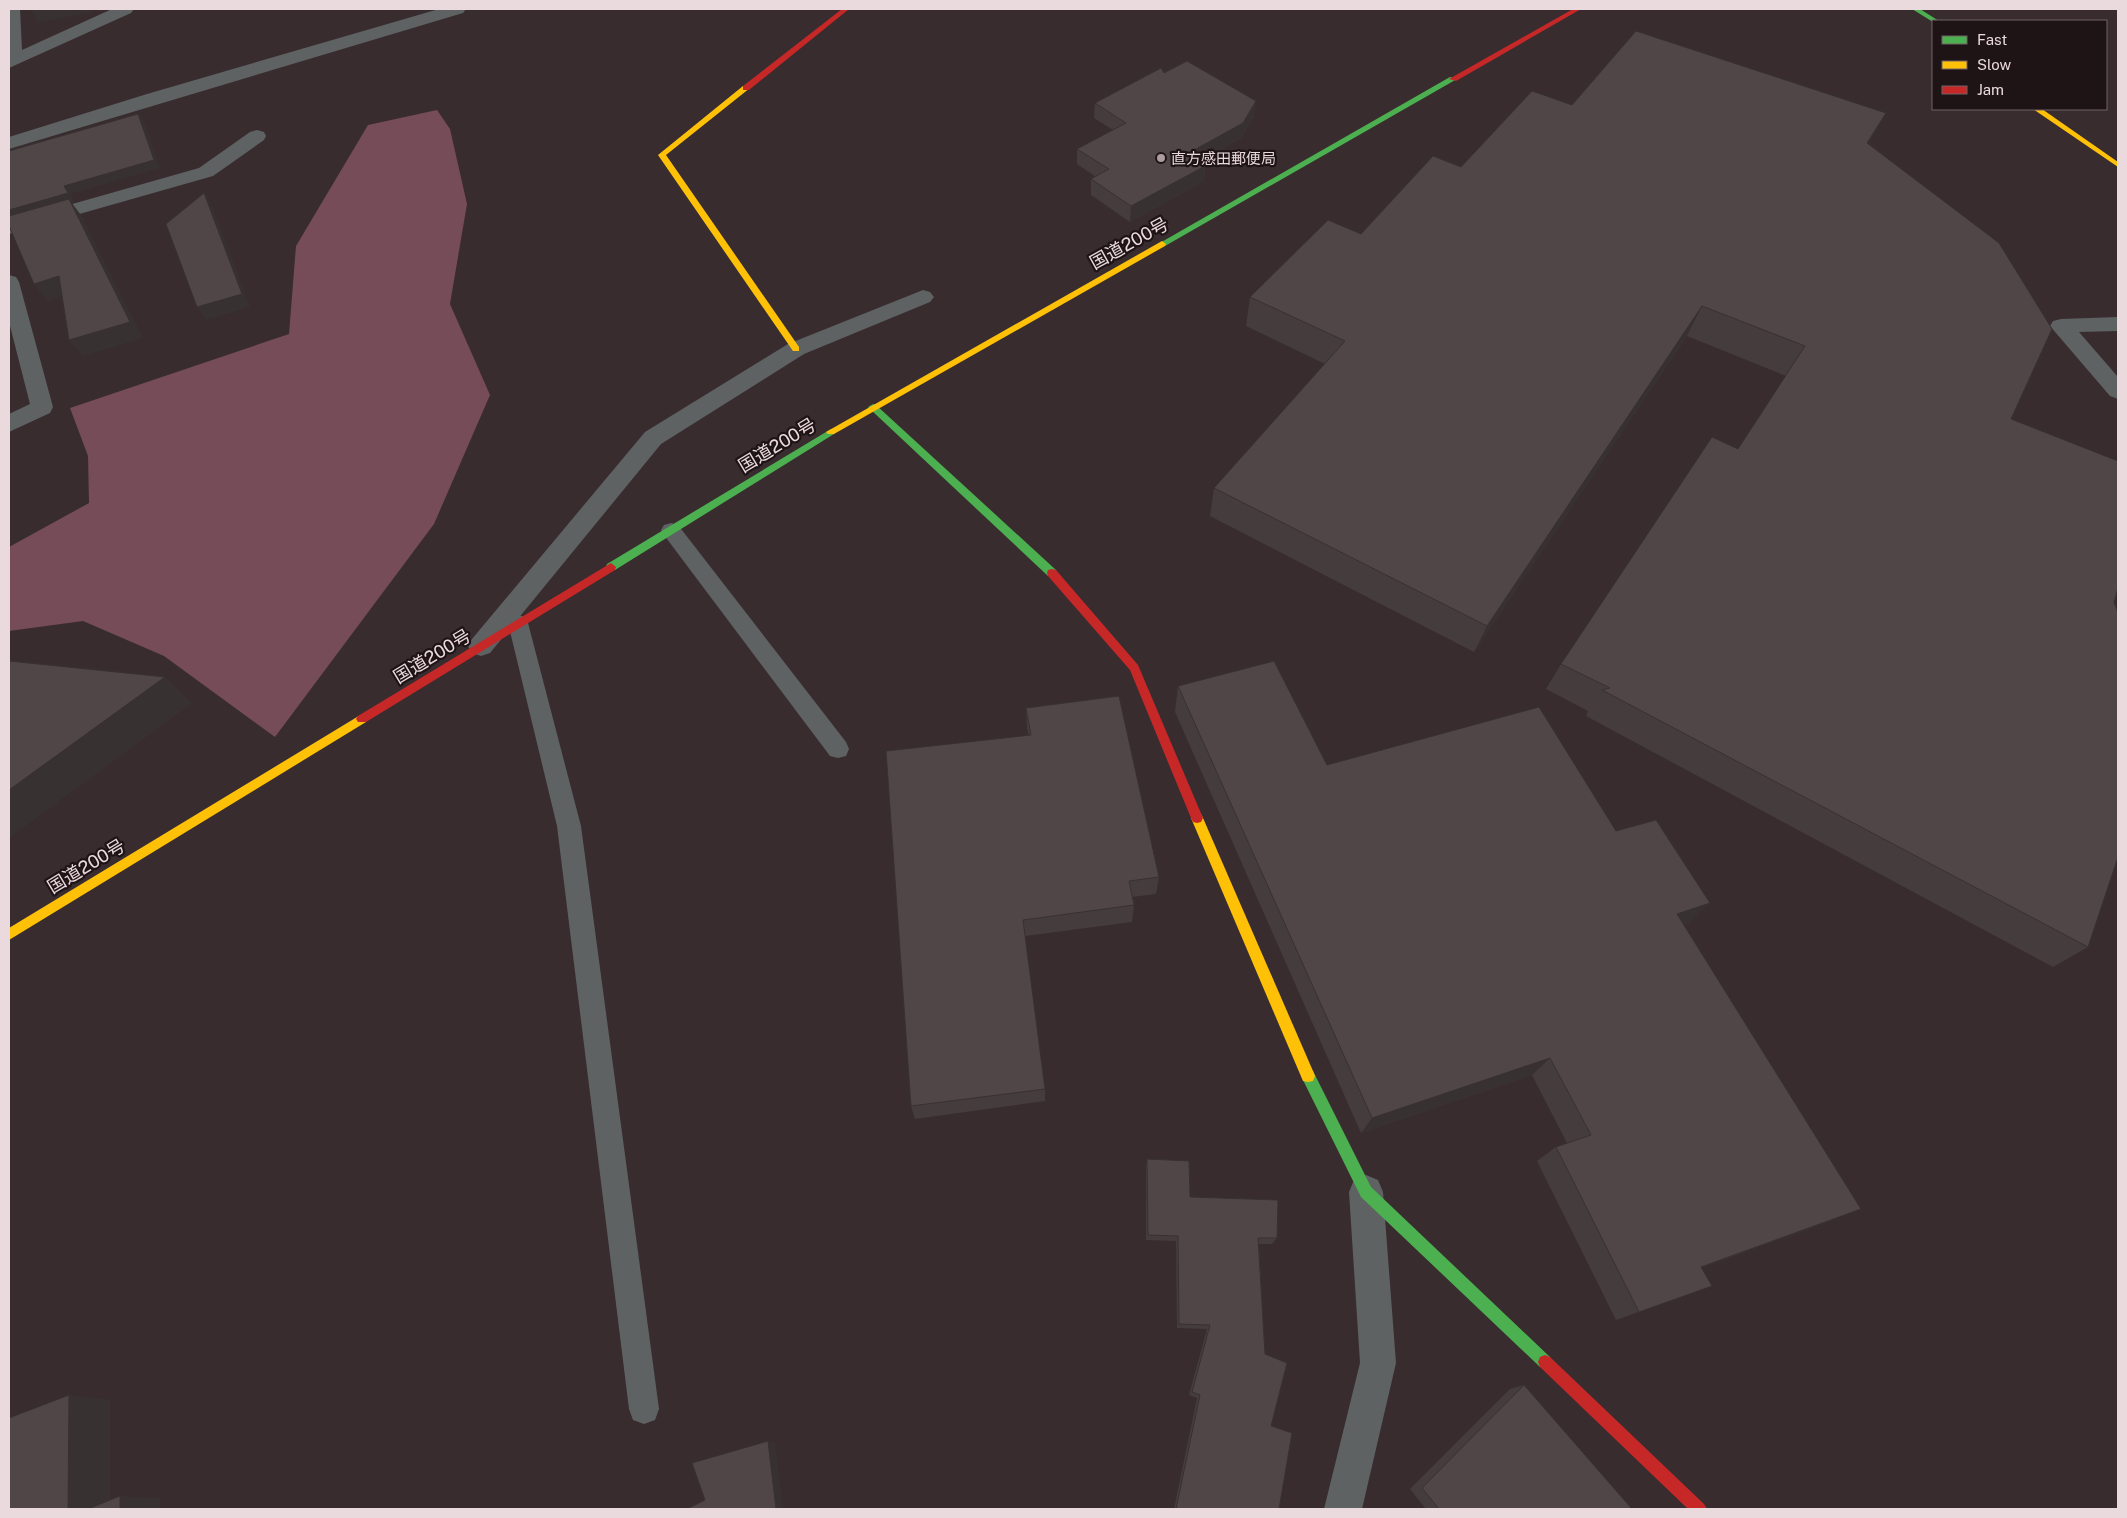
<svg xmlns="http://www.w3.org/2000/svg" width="2127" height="1518" font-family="'Public Sans','Noto Sans JP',sans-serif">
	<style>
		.forest { fill: #754c57 }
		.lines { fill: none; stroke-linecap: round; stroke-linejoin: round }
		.lane { fill: #5e6263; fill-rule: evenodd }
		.street { fill: #5e6263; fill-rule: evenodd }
		.fast { fill: #4caf50; fill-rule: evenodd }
		.slow { fill: #ffc107; fill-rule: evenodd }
		.jam { fill: #c62828; fill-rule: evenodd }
		.wall { fill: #453c3e }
		.shaded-wall { fill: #383132 }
		.building { fill: #504648; stroke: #383132 }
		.poi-dot { fill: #ac9ca0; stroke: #1e1315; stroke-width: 2 }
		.labels { text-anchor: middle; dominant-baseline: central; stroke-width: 4.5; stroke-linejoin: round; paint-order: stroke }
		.far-poi-label { font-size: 15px; fill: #ead9dd; stroke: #1e1315; text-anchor: start }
		.street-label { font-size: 18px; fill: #ead9dd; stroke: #1e1315 }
	</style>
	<rect width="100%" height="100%" fill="#382c2f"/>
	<!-- forest -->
	<polygon class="forest" points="437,110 450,129 467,204 450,304 490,395 434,524 275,737 164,656 83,621 9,631 9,547 89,503 88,456 70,408 289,334 296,246 368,125"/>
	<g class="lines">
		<!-- lane -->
		<g class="lane">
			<polygon points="671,523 678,525 846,742 849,749 846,756 838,758 830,756 664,535 661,530 664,525"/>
			<polygon points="518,615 525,617 528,623 581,826 659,1409 655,1420 644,1424 633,1420 629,1409 557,826 508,623 511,617"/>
		</g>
		<!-- street -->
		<g class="street">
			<polygon points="9,9 20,9 22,50 112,9 134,9 131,13 9,68"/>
			<polygon points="439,9 466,9 463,13 9,149 9,137 147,94"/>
			<polygon points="257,130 264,132 266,136 264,140 213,176 9,234 9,222 199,168 250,132"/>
			<polygon points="9,275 16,277 19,282 53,407 50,413 9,432 9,414 30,404 9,322"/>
			<polygon points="923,290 930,292 934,297 930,302 804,354 661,444 490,653 481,656 472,653 468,646 472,639 645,432 788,344"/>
			<polygon points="2118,317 2118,331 2079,332 2118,377 2118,399 2110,396 2050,326 2053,321 2061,319"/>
			<polygon points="1366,1175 1378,1180 1383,1192 1396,1363 1362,1509 1324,1509 1360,1363 1349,1192 1354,1180"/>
		</g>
		<!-- fast -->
		<g class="fast">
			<polygon points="1912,9 1920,9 1939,21 1933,22"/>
			<polygon points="1450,77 1457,79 1165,246 1159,246 1158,244"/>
			<polygon points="873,404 876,405 1056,570 1057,573 1056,576 1048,576 870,409 868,407"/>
			<polygon points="831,429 836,432 834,434 615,570 607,570 606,567 607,564"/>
			<polygon points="1308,1070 1313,1071 1371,1187 1550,1357 1552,1362 1550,1367 1545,1369 1540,1367 1361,1197 1301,1076 1303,1071"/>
		</g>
		<!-- slow -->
		<g class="slow">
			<polygon points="743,86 750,88 666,155 799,347 799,351 793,351 658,155"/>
			<polygon points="2033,109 2042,109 2118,162 2118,167"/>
			<polygon points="1162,241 1166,244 1165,246 834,434 828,434 826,432"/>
			<polygon points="362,714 366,716 368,719 366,722 9,940 9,928"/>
			<polygon points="1197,813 1201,814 1203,818 1313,1071 1315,1076 1313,1081 1308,1082 1303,1081 1191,818 1193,814"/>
		</g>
		<!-- jam -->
		<g class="jam">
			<polygon points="842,9 849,9 749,90 743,90 743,86"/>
			<polygon points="1573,9 1581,9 1456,81 1449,79"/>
			<polygon points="611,563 616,567 615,570 366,722 358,722 356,719 358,716"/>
			<polygon points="1052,569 1056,570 1138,665 1203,818 1201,822 1197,823 1193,822 1191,818 1130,670 1048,576 1047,573 1048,570"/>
			<polygon points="1545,1355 1550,1357 1704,1504 1707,1509 1688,1509 1540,1367 1538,1362 1540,1357"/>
		</g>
	</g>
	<!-- wall -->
	<g class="wall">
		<polygon points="1164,73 1254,116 1241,138 1199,162 1205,166 1204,181 1130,222 1091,195 1091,179 1096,177 1077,164 1077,149 1113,130 1094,118 1095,103"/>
		<polygon points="1868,143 2011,419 2114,602 2088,947 2053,967 1586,716 1588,711 1546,689 1561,664 1738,449 1786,376 1687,336 1474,652 1210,516 1214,488 1325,364 1246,326 1250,297 1361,234 1461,167"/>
		<polygon points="1178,686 1327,765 1616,831 1688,924 1684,925 1831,1221 1701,1268 1712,1286 1616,1320 1537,1161 1556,1147 1567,1143 1532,1075 1361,1133 1175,712"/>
		<polygon points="1026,708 1159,877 1156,894 1132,897 1134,905 1132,922 1025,936 1045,1089 1045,1101 915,1119 911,1106 1029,736 1027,728"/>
		<polygon points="1147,1159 1190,1197 1277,1238 1272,1244 1259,1244 1265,1354 1279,1509 1174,1509 1197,1398 1189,1395 1207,1329 1177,1328 1176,1241 1146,1240 1146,1166"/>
		<polygon points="1524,1385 1632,1509 1426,1509 1410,1489 1510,1389"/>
	</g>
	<!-- shaded-wall -->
	<g class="shaded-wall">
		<polygon points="30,9 91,9 91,12 39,23"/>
		<polygon points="1256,101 1254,116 1241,138 1185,169 1187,154"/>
		<polygon points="1886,113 1869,143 1850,173 1867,143"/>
		<polygon points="138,114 144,122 160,168 70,194 74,202 71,202 81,215 143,338 83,356 69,340 130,322 9,216 9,210 64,186"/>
		<polygon points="1205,166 1204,181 1130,222 1131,206"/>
		<polygon points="204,193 212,206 250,307 206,320 197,307"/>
		<polygon points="59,276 72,292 48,301 34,284"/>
		<polygon points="1702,306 1687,336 1474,652 1487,626"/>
		<polygon points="165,677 192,703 9,838 9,790"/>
		<polygon points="1710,903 1688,924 1656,934 1677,914"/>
		<polygon points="1550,1058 1532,1075 1361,1133 1372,1118"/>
		<polygon points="1861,1209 1831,1221 1676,1277 1701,1267"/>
		<polygon points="69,1395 110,1400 110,1509 68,1509"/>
		<polygon points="768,1441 775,1443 783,1509 776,1509"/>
		<polygon points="120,1496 160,1498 160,1509 120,1509"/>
	</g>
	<!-- building -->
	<g class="building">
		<polygon points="1636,31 1886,113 1867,143 1999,243 2052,329 2011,419 2118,461 2118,588 2114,602 2118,613 2118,857 2088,947 1602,690 1610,688 1561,664 1712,437 1738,449 1805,346 1702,306 1487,626 1214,488 1345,341 1250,297 1328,220 1361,234 1433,156 1461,167 1532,91 1572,105"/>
		<polygon points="1187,61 1256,101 1243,123 1187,154 1205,166 1131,206 1091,179 1109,169 1077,149 1126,123 1095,103 1161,68 1164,73"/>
		<polygon points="138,114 154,160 64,186 68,193 9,210 9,151"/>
		<polygon points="204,193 242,294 197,307 166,224"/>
		<polygon points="69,199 130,322 69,340 59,276 34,284 9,226 9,216"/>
		<polygon points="9,661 165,677 9,790"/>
		<polygon points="1274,661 1327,765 1539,707 1616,831 1656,820 1710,903 1677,914 1861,1209 1701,1267 1712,1286 1639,1312 1556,1147 1591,1135 1550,1058 1372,1118 1178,686"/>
		<polygon points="1119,696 1159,877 1129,881 1134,905 1023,920 1045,1089 911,1106 886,751 1031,735 1026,708"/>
		<polygon points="1147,1159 1189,1161 1190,1197 1278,1200 1277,1238 1258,1238 1265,1354 1287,1363 1271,1426 1292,1433 1279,1509 1176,1509 1200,1395 1192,1392 1210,1325 1179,1324 1178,1236 1148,1235"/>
		<polygon points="1524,1385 1632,1509 1439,1509 1422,1488"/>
		<polygon points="69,1395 68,1509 9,1509 9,1418"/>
		<polygon points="768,1441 776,1509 687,1509 705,1500 692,1463"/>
		<polygon points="120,1496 120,1509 88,1509"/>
	</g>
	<!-- markers -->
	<circle class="poi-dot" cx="1161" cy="158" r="5"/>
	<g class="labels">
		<!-- far-poi labels -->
		<g class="far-poi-label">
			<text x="1171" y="158">直方感田郵便局</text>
		</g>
		<!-- street labels -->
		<g class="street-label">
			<text transform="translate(1129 243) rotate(-29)">国道200号</text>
			<text transform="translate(777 445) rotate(-31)">国道200号</text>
			<text transform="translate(432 656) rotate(-31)">国道200号</text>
			<text transform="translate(86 866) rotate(-31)">国道200号</text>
		</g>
	</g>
	<!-- border -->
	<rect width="2127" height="1518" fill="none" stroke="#ead9dd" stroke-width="20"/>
	<!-- legend -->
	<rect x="1932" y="20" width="175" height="90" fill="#1e1315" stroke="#706265"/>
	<rect x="1942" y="36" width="25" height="8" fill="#4caf50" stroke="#706265"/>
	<text x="1977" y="45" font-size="15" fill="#ead9dd">Fast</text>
	<rect x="1942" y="61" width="25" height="8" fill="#ffc107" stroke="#706265"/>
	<text x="1977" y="70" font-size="15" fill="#ead9dd">Slow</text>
	<rect x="1942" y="86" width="25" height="8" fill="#c62828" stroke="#706265"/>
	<text x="1977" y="95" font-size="15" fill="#ead9dd">Jam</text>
</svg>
